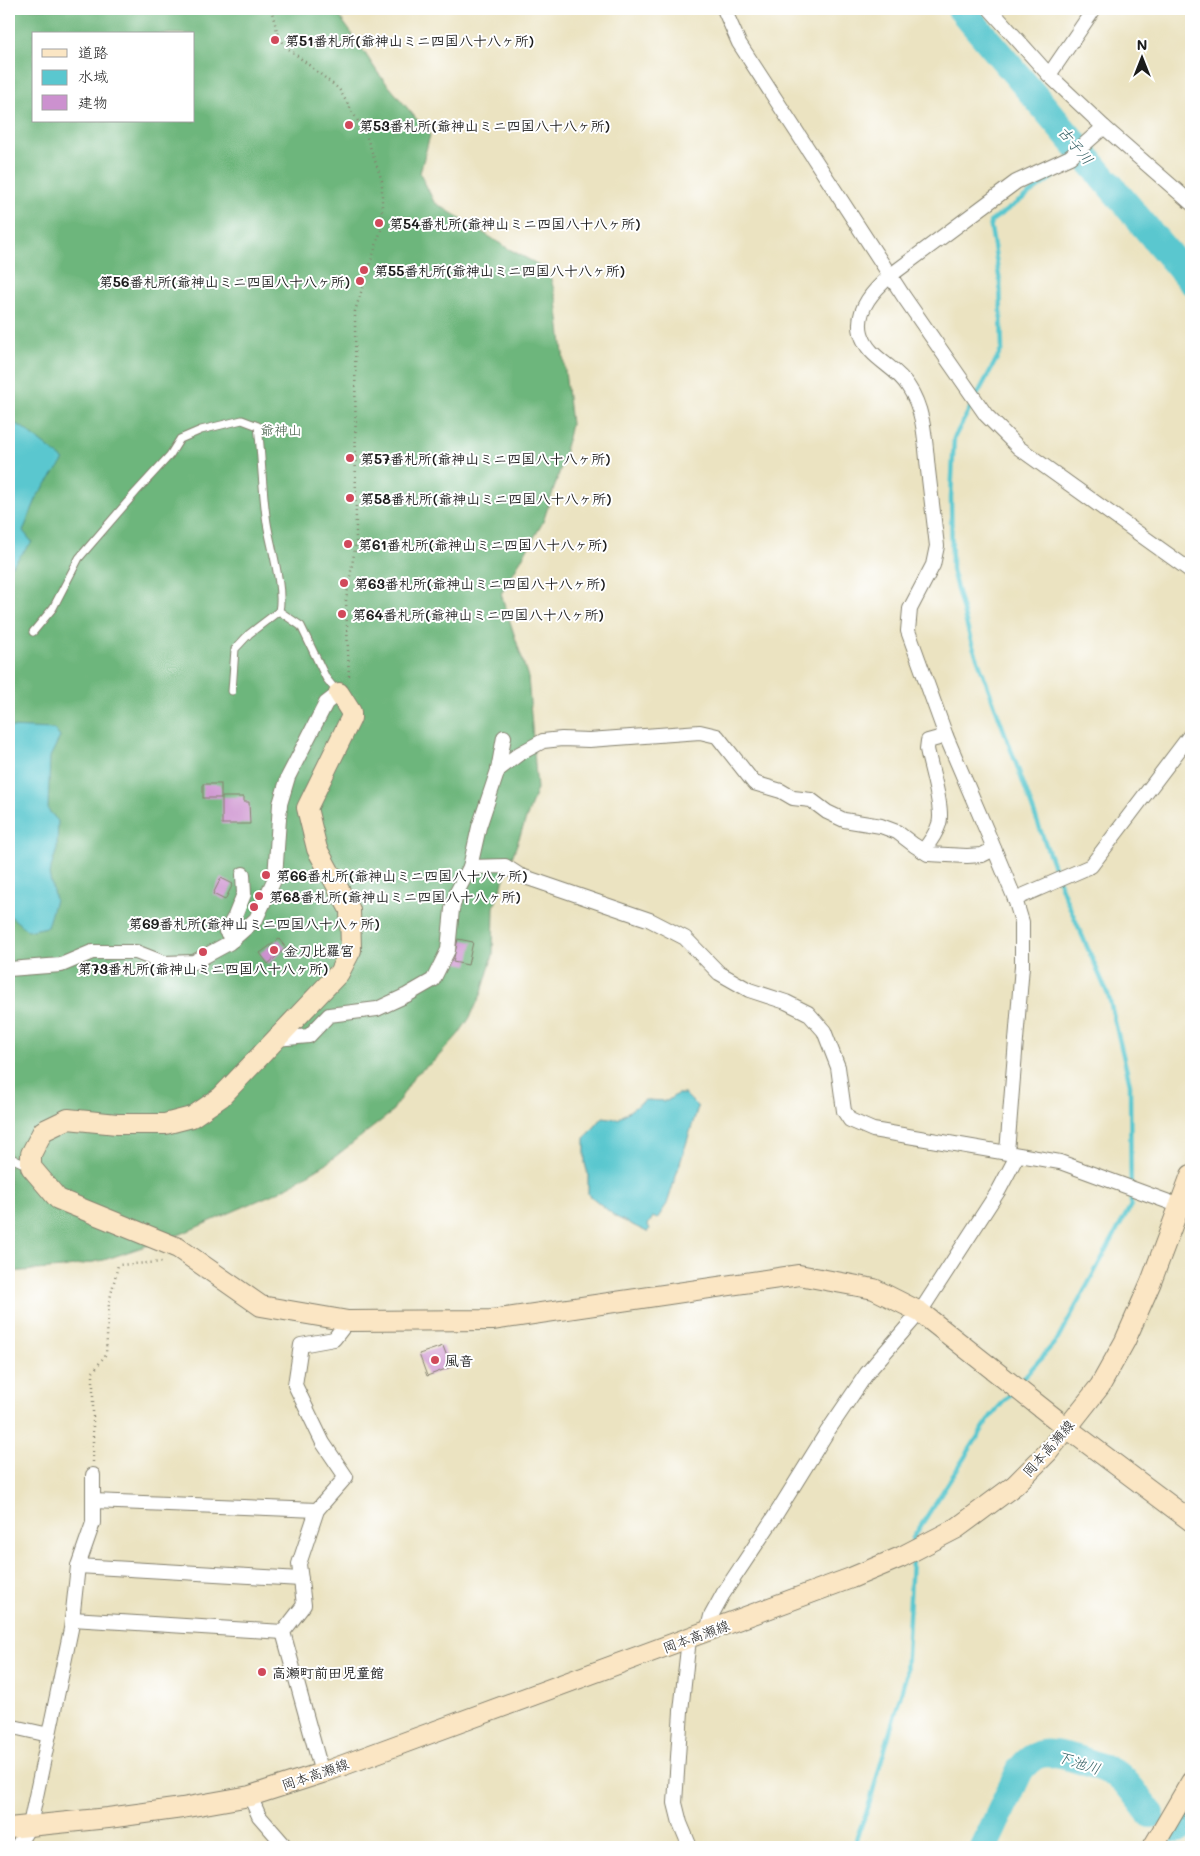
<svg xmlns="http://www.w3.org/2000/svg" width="1200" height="1856" font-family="Mali,'Klee One',sans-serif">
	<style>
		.forest { fill: #6db67c; stroke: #44694c; fill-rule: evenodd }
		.water { fill: #5ac7cf; stroke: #3b7276 }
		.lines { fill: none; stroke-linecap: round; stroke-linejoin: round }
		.stream { stroke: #5ac7cf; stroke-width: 4.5 }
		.river { stroke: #5ac7cf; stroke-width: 28 }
		.building { fill: #cc91cf }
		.lane-casing { stroke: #84806e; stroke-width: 9 }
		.street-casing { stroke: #84806e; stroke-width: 16 }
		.secondary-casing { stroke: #84806e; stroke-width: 22 }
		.path { stroke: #84806e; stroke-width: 2.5; stroke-dasharray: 1 4; stroke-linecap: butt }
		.lane { stroke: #fff; stroke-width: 7 }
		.street { stroke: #fff; stroke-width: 14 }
		.secondary { stroke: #fbe6c4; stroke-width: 20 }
		.poi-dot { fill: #d1495b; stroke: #fff; stroke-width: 2 }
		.labels { text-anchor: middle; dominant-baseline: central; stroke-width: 4; stroke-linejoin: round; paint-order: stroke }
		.poi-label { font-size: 14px; font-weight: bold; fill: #1c1c1c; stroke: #fff; text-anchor: start }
		.park-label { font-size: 14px; fill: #415c45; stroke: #fff }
		.street-label { font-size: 14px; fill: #1c1c1c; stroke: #fff }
		.water-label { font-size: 15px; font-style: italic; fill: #356064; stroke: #fff }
	</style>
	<rect width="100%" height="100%" fill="#fff"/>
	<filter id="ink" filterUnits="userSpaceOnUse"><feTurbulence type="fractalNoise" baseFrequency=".02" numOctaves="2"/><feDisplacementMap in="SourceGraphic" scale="10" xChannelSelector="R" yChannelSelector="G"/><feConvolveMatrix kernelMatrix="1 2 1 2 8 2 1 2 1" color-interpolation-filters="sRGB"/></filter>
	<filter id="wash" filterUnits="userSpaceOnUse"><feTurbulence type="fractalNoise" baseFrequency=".0096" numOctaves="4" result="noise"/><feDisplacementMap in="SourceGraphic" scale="20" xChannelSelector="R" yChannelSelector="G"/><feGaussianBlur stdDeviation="1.12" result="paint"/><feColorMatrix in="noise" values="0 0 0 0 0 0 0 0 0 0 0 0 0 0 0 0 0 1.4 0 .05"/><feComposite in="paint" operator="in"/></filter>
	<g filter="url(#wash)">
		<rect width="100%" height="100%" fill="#ebe3c1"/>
		<!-- forest -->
		<path class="forest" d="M9,9H334L355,38L378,73L430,135L420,173L434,202L509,249L537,264L550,276L557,301L571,424L562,464L543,522L501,594L528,677L537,789L494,907L493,955L481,995L469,1019L458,1035L434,1061L415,1075L391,1113L327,1163L280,1191L181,1234L104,1260L62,1268L9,1272ZM34,34H194V121H34Z"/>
		<!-- water -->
		<g class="water">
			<polygon points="9,421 22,427 64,460 38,495 23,531 32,542 9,569"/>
			<path d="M9,727L54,729L60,737L50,757L48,810L58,821L57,849L49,874L55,900L47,927L28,931L9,915C9,907 12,900 9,892Z"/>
			<polygon points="677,1094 685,1094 698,1107 667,1204 657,1219 653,1217 648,1225 650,1229 647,1232 616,1217 588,1194 588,1175 585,1163 585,1138 603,1117 618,1119 645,1100 667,1101"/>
		</g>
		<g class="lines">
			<!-- stream -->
			<g class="stream">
				<polyline points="1018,1384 1058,1339 1131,1205 1130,1084 1109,997 1064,894 971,641 952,570 951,497 954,438 1002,349 1000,282 990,222 1085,154"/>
				<polyline points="912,1544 913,1538 991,1416 1012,1392"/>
				<polyline points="853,1847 868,1808 906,1676 912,1559"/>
			</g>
			<!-- river -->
			<g class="river">
				<polyline points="961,9 1191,281"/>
				<polyline points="1178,1829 1191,1820"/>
				<path d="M984,1847L1020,1770C1025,1764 1030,1758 1038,1755C1053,1748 1104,1767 1119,1776C1128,1782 1143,1805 1151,1814"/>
			</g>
		</g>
		<g id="blocks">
			<!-- building -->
			<g class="building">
				<rect x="203" y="784" width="18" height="14"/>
				<polygon points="222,797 244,797 244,802 249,802 250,824 222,824"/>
				<polygon points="221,878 233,884 225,900 213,894"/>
				<polygon points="279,939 286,948 268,964 260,953"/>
				<polygon points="458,939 473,942 468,965 453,962"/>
				<polygon points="443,1346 451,1367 427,1376 419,1354"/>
			</g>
		</g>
	</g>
	<g filter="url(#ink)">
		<use href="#blocks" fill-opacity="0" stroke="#84806e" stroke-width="1"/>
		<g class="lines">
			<defs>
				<g id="lane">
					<path d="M33,632L53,608L79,558L136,492L170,455L180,439L201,430L242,420L258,426C262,458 262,491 267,523C271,548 284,588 279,611L301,626L326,678L338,693"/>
					<polyline points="232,691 235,649 249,634 279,611"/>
					<polyline points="9,1157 28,1166"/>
				</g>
				<g id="street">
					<polyline points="724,9 739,43 904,297 986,415 1019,448 1191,571"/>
					<polyline points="990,9 1049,75 1104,127 1191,203"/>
					<polyline points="1049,75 1094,9"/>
					<polyline points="504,737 498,770 479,827 470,867 505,866 519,875 650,920 685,938 719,973 749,990 786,1002 808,1013 824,1031 838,1067 844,1111 850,1120 873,1130 1060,1162 1180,1206"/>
					<polyline points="498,770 519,754 543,741 562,739 589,740 700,732 717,736 754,783 781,791 793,798 811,800 827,812 844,820 881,826 897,832 914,845 928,854 967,856 982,855 994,849"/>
					<path d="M923,851C930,842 936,834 939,824C944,809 930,766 927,749L928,741L946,736"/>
					<polyline points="1015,899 1091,866 1191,734"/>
					<polyline points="233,940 226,931 235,916 244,894 243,874"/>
					<polyline points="9,969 61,965 92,952 136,952 164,963 194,962 229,943 256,919 275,878 280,804 288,777 326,703 339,693"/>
					<polyline points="276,1039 309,1036 329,1015 377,1009 407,995 433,980 448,950 452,909 457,892 470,867"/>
					<path d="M1007,1152L1022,966V922L1015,899L988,834L946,736L908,631L910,609L933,565L937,546C934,521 931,496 928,470C925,442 925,411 908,386C895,365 868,359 861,333C855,309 875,289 891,275L1016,182L1070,157L1104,127"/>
					<polyline points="93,1501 317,1510"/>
					<polyline points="78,1566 301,1579"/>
					<polyline points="72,1619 283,1632"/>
					<polyline points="707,1632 711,1616 723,1594 773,1519 827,1432 867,1373 920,1312 999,1190 1017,1156"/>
					<polyline points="689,1639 681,1711 675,1803 680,1823 690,1847"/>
					<polyline points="9,1726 49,1735"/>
					<polyline points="322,1773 283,1632 304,1605 299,1564 317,1510 346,1477 323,1443 295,1385 301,1345 334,1339 348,1321"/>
					<polyline points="250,1796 259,1816 286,1847"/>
					<polyline points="17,1847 30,1825 71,1629 78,1566 93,1523 93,1475"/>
				</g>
				<g id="secondary">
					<polyline points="339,693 351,712 351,718 307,808 317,849 350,910 351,950 339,973 221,1097 192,1117 165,1124 117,1124 68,1119 43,1131 31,1154 31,1167 58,1199 178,1248 261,1306 348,1321 492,1320 799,1275 874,1289 920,1312 1067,1428 1191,1521"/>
					<polyline points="9,1828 108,1818 182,1808 250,1796 322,1773 851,1578 901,1557 957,1528 1015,1485 1048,1452 1100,1386 1125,1341 1151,1282 1191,1175"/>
					<polyline points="1153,1847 1191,1782"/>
				</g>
			</defs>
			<!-- lane casing -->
			<use href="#lane" class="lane-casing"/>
			<!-- street casing -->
			<use href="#street" class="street-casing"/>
			<!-- secondary casing -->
			<use href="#secondary" class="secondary-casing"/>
			<!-- path -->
			<g class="path">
				<polyline points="271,9 277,31 285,46 339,89 366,135 382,181 382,227 355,311 356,542 346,600 349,678"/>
				<polyline points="93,1462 93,1372 106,1354 109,1303 118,1265 163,1262"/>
			</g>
			<!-- lane -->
			<use href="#lane" class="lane"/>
			<!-- street -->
			<use href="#street" class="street"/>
			<!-- secondary -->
			<use href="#secondary" class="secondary"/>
		</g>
	</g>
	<!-- markers -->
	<g class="poi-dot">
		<circle cx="275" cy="40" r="5"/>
		<circle cx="349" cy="125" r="5"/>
		<circle cx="379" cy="223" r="5"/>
		<circle cx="364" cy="270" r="5"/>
		<circle cx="360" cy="281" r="5"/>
		<circle cx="350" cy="458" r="5"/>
		<circle cx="350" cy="498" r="5"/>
		<circle cx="348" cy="544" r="5"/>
		<circle cx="344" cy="583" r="5"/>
		<circle cx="342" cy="614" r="5"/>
		<circle cx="266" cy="875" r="5"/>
		<circle cx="259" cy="896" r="5"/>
		<circle cx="254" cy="907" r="5"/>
		<circle cx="274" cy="950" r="5"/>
		<circle cx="203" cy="952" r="5"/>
		<circle cx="435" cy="1360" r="5"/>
		<circle cx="262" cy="1672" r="5"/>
	</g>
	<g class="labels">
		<!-- poi labels -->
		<g class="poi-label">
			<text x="285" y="40">第51番札所(爺神山ミニ四国八十八ヶ所)</text>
			<text x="359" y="125">第53番札所(爺神山ミニ四国八十八ヶ所)</text>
			<text x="389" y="223">第54番札所(爺神山ミニ四国八十八ヶ所)</text>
			<text x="374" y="270">第55番札所(爺神山ミニ四国八十八ヶ所)</text>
			<text x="350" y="281" text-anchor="end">第56番札所(爺神山ミニ四国八十八ヶ所)</text>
			<text x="360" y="458">第57番札所(爺神山ミニ四国八十八ヶ所)</text>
			<text x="360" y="498">第58番札所(爺神山ミニ四国八十八ヶ所)</text>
			<text x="358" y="544">第61番札所(爺神山ミニ四国八十八ヶ所)</text>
			<text x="354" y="583">第63番札所(爺神山ミニ四国八十八ヶ所)</text>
			<text x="352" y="614">第64番札所(爺神山ミニ四国八十八ヶ所)</text>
			<text x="276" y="875">第66番札所(爺神山ミニ四国八十八ヶ所)</text>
			<text x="269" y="896">第68番札所(爺神山ミニ四国八十八ヶ所)</text>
			<text x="254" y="923" text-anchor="middle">第69番札所(爺神山ミニ四国八十八ヶ所)</text>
			<text x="284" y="950">金刀比羅宮</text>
			<text x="203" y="968" text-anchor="middle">第73番札所(爺神山ミニ四国八十八ヶ所)</text>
			<text x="445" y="1360">風音</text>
			<text x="272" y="1672">高瀬町前田児童館</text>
		</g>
		<!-- park labels -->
		<g class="park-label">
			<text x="281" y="429">爺神山</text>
		</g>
		<!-- street labels -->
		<g class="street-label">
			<text transform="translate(1048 1448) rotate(-49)">岡本高瀬線</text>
			<text transform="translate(696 1636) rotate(-20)">岡本高瀬線</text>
			<text transform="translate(315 1774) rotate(-19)">岡本高瀬線</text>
		</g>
		<!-- water labels -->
		<g class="water-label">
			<text transform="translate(1076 145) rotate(50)">古子川</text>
			<text transform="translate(1079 1762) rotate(18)">下池川</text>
		</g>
	</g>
	<!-- margin -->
	<rect width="1200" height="1856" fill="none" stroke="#fff" stroke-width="30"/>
	<!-- legend -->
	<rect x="32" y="32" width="162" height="90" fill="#ffffff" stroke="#a4a4a4"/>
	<rect x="42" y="49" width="25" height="8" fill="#fbe6c4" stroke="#a4a4a4"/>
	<text x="78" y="58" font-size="15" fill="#1c1c1c">道路</text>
	<rect x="42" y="70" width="25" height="15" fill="#5ac7cf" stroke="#a4a4a4"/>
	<text x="78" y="82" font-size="15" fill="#1c1c1c">水域</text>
	<rect x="42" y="95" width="25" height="15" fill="#cc91cf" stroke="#a4a4a4"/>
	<text x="78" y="108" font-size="15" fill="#1c1c1c">建物</text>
	<!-- north arrow -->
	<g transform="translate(1142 58)" stroke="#ffffff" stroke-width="4" paint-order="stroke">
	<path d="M0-4L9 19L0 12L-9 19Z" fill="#1c1c1c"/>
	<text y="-8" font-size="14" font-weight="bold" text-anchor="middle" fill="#1c1c1c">N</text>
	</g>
</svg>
